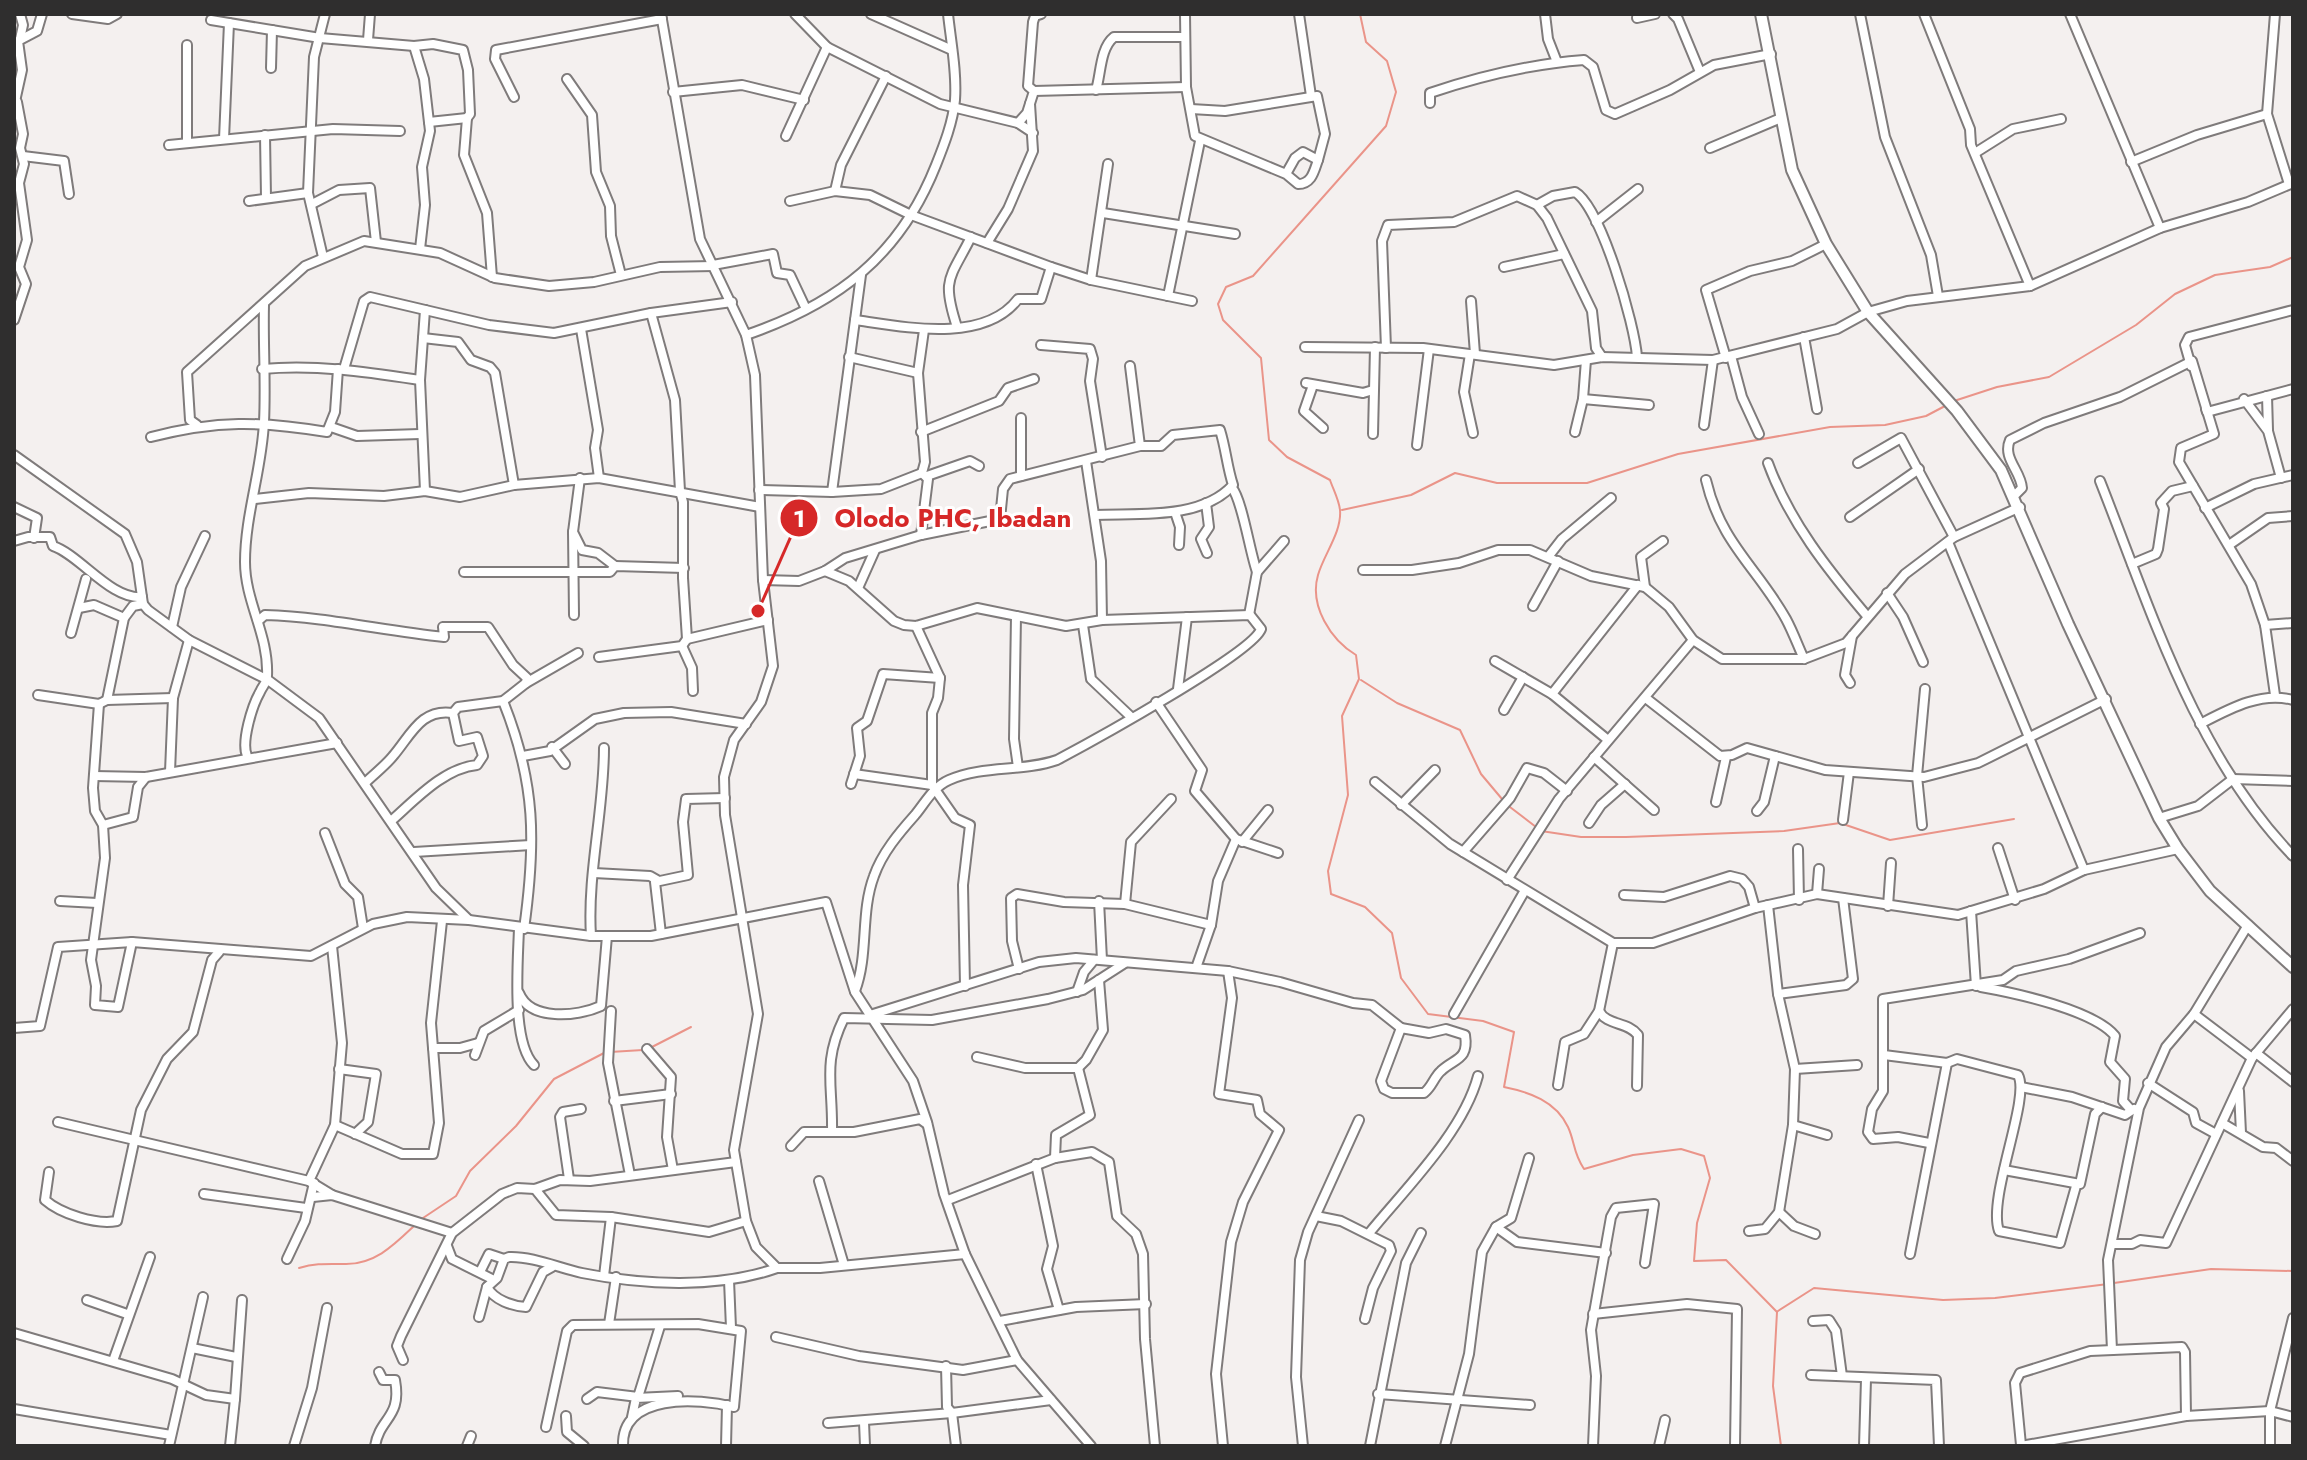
<svg xmlns="http://www.w3.org/2000/svg" width="2307" height="1460" font-family="Jost,sans-serif">
	<style>
		.lines { fill: none; stroke-linecap: round; stroke-linejoin: round }
		.stream { stroke: #ea9489; stroke-width: 2 }
		.minor-casing { stroke: #7f7b7b; stroke-width: 12 }
		.tertiary-casing { stroke: #7f7b7b; stroke-width: 14 }
		.minor { stroke: #fff; stroke-width: 8 }
		.tertiary { stroke: #fff; stroke-width: 10 }
		.leader { fill: none; stroke: #d62828; stroke-width: 3 }
		.callout-dot { fill: #d62828; stroke: #fffefe; stroke-width: 3 }
		.mark-label { font-size: 24px; text-anchor: middle; font-weight: bold; fill: #fff }
		.callout-label { font-size: 26px; text-anchor: middle; font-weight: bold; fill: #d62828; stroke: #fffefe; stroke-width: 6; stroke-linejoin: round; paint-order: stroke }
	</style>
	<rect width="100%" height="100%" fill="#f4f0ef"/>
	<g class="lines">
		<!-- stream -->
		<g class="stream">
			<path d="M1360,14L1366,42L1387,61L1396,92L1386,126L1253,276L1226,287L1218,304L1223,320L1261,358L1269,440L1287,457L1330,480C1333,489 1339,500 1340,510C1342,532 1324,554 1318,575C1309,606 1331,640 1356,655L1359,679L1342,716L1348,795L1328,871L1331,894L1365,907L1392,933L1401,978L1428,1014L1483,1021L1514,1032L1504,1087C1529,1092 1556,1101 1568,1127C1575,1142 1573,1153 1584,1169L1633,1155L1681,1149L1704,1156L1710,1178L1697,1223L1694,1261L1726,1260L1777,1312"/>
			<polyline points="1954,401 1997,387 2049,377 2136,325 2175,294 2215,275 2270,267 2293,257"/>
			<polyline points="1342,510 1411,495 1455,473 1497,483 1587,483 1678,454 1830,427 1885,425 1926,416 1945,406"/>
			<polyline points="1361,680 1397,703 1460,730 1481,774 1502,799"/>
			<polyline points="1506,804 1536,827"/>
			<polyline points="1541,831 1581,837 1626,837 1784,831 1840,823 1890,840 2014,819"/>
			<polyline points="650,1048 691,1027"/>
			<polyline points="610,1052 643,1050"/>
			<polyline points="420,1220 456,1196 470,1171 516,1126 554,1079 604,1053"/>
			<path d="M299,1268C316,1263 327,1264 344,1264C375,1265 395,1244 415,1225"/>
			<polyline points="2114,1283 2211,1269 2293,1271"/>
			<polyline points="1778,1311 1814,1288 1943,1300 1995,1298 2108,1284"/>
			<polyline points="1777,1312 1773,1386 1781,1446"/>
		</g>
		<defs>
			<g id="minor">
				<polyline points="20,14 23,25 20,39"/>
				<polyline points="72,14 108,19 117,14"/>
				<polyline points="661,14 700,239 746,335 755,375 763,580 773,666 761,702 734,740 724,777 725,815 758,1014 734,1150 746,1221 756,1247 777,1268 820,1268 965,1254"/>
				<polyline points="795,14 827,47 940,104 1018,123 1033,133"/>
				<polyline points="871,14 952,50"/>
				<path d="M1185,14L1186,87L1195,136L1286,174L1298,184C1312,184 1314,171 1318,160L1303,152L1295,158L1286,174"/>
				<polyline points="1299,14 1311,96"/>
				<polyline points="1545,14 1548,39 1557,62"/>
				<polyline points="1673,14 1678,19 1700,72"/>
				<polyline points="1860,14 1885,137 1931,255 1938,296"/>
				<polyline points="1924,14 1970,129 1971,145 2030,286"/>
				<polyline points="2070,14 2160,228"/>
				<polyline points="2275,14 2267,114 2289,184"/>
				<polyline points="1637,18 1655,14"/>
				<polyline points="211,20 320,38 414,46 433,44 463,50 468,70 470,114 467,118 464,155 487,213 492,277"/>
				<polyline points="368,40 370,14"/>
				<polyline points="187,45 187,143"/>
				<polyline points="414,46 424,79 430,131 422,167 425,205 420,249"/>
				<polyline points="271,68 272,30"/>
				<polyline points="567,79 592,115 596,172 610,206 611,236 621,275"/>
				<path d="M1096,90C1101,74 1100,48 1114,37H1183"/>
				<polyline points="1034,91 1186,87"/>
				<polyline points="673,92 742,85 804,100"/>
				<polyline points="514,97 495,59 496,50 662,19"/>
				<path d="M1430,103V93C1480,76 1532,64 1584,60L1593,67L1606,110L1615,114L1670,90L1714,65L1771,54"/>
				<polyline points="14,106 22,70 18,41 37,31 42,14"/>
				<polyline points="1191,109 1225,111 1317,96 1325,134 1318,160"/>
				<polyline points="429,122 467,118"/>
				<polyline points="1018,123 1027,113 1034,91 1028,86 1033,22 1035,16 1041,14"/>
				<polyline points="265,135 266,198"/>
				<polyline points="786,136 827,47"/>
				<polyline points="224,139 229,23"/>
				<polyline points="169,145 333,129 400,131"/>
				<polyline points="1710,148 1781,118"/>
				<polyline points="1975,153 2013,129 2061,119"/>
				<polyline points="23,156 64,161 69,194"/>
				<polyline points="2131,162 2197,135 2267,114"/>
				<polyline points="835,191 841,165 886,76"/>
				<polyline points="249,201 308,193"/>
				<polyline points="790,201 835,191 870,195 911,215 1051,267 1091,280 1192,301"/>
				<polyline points="312,204 339,190 370,188 376,242"/>
				<path d="M1537,205L1553,196L1575,192C1601,207 1635,325 1637,357"/>
				<polyline points="1103,213 1235,234"/>
				<polyline points="1596,222 1638,189"/>
				<polyline points="987,243 1008,209 1033,151 1030,104"/>
				<polyline points="323,257 308,193 314,57 325,14"/>
				<polyline points="713,265 773,254 777,273 790,275 806,309"/>
				<polyline points="1504,267 1564,254"/>
				<polyline points="1091,280 1108,164"/>
				<polyline points="1168,296 1200,141"/>
				<polyline points="1471,301 1475,354"/>
				<polyline points="425,310 420,380 425,491"/>
				<polyline points="651,313 675,400 680,491 683,502 683,578 687,639"/>
				<polyline points="14,320 26,284 19,267 27,240 19,183 24,164 20,148 23,134 17,102"/>
				<path d="M855,320C904,327 984,344 1018,299H1041L1051,267"/>
				<path d="M957,327C941,278 950,279 971,237"/>
				<polyline points="581,329 598,430 595,448 599,478"/>
				<path d="M746,335C837,304 900,256 936,165C944,145 953,122 955,100C957,72 951,42 948,14"/>
				<polyline points="1804,337 1817,409"/>
				<polyline points="423,338 458,342 471,360 490,367 495,373 514,485"/>
				<polyline points="1041,345 1090,349 1093,359 1090,381 1102,457"/>
				<polyline points="1305,347 1423,348 1554,365 1602,357 1713,360 1837,329 1868,312 1907,301 2030,286 2160,228 2248,202 2293,183"/>
				<polyline points="1386,348 1382,241 1388,225 1454,222 1517,196 1537,205 1547,218 1592,311 1596,348 1602,357"/>
				<polyline points="1470,354 1464,392 1473,433"/>
				<polyline points="1731,356 1742,397 1759,434"/>
				<polyline points="849,357 918,373"/>
				<polyline points="1726,358 1706,290 1750,271 1792,261 1826,244"/>
				<polyline points="2191,366 2185,345 2189,337 2293,310"/>
				<path d="M262,369C316,364 367,372 420,380"/>
				<polyline points="344,369 364,301 370,297 489,325 554,333 651,313 732,302"/>
				<polyline points="1306,383 1363,393 1373,390"/>
				<polyline points="1313,385 1304,411 1323,428"/>
				<polyline points="2267,396 2268,430"/>
				<polyline points="1583,399 1649,405"/>
				<polyline points="2244,399 2268,431 2281,478"/>
				<polyline points="2206,409 2207,412 2293,389"/>
				<polyline points="197,425 190,420 187,372 305,266 364,241 440,253 495,278 549,286 594,282 660,267 714,266"/>
				<polyline points="1704,425 1713,360"/>
				<polyline points="331,427 357,436 420,434"/>
				<polyline points="921,432 999,401 1008,388 1034,379"/>
				<polyline points="1575,432 1583,399 1586,360"/>
				<polyline points="1373,434 1375,347"/>
				<path d="M151,437C217,420 260,421 327,432L335,412L338,369"/>
				<polyline points="1417,445 1429,349"/>
				<polyline points="14,455 125,534 137,562 143,604 148,610 189,640 268,680 319,718 436,888 469,920 591,936 651,936 826,902 855,992 913,1081 927,1122 944,1194 965,1254 1017,1360 1091,1446"/>
				<polyline points="1086,461 1101,561 1102,620"/>
				<path d="M1768,463C1789,521 1828,570 1867,616"/>
				<polyline points="1858,463 1901,438 1954,537"/>
				<polyline points="927,476 970,461 979,466"/>
				<polyline points="1021,476 1021,418"/>
				<polyline points="580,478 573,532 582,550 598,553 615,566"/>
				<path d="M1706,480C1721,544 1757,567 1786,619C1793,632 1798,646 1804,659"/>
				<path d="M2100,481C2151,610 2195,755 2293,856"/>
				<path d="M1232,488C1242,499 1250,553 1257,572"/>
				<polyline points="759,490 832,492 861,275"/>
				<polyline points="832,492 881,489 922,473"/>
				<path d="M2014,496L2022,488C2021,471 2002,458 2010,440L2044,423L2120,397L2192,361L2214,434L2181,448L2179,462L2251,584L2265,625L2275,695"/>
				<polyline points="255,499 309,493 384,496 425,491 460,497 514,485 599,478 760,507"/>
				<polyline points="1206,503 1209,527 1201,539 1207,553"/>
				<polyline points="14,507 37,518 34,538"/>
				<polyline points="2205,508 2254,484 2293,475"/>
				<polyline points="1175,512 1180,527 1179,545"/>
				<path d="M1095,515C1139,513 1201,520 1233,485C1227,467 1226,449 1220,430L1173,435L1161,446H1140"/>
				<polyline points="1850,517 1919,469"/>
				<polyline points="573,532 574,615"/>
				<polyline points="921,535 928,479 922,473 925,462 918,373 924,330"/>
				<path d="M14,541L28,537H50L53,546C80,555 111,600 142,597"/>
				<polyline points="1948,542 2084,870"/>
				<polyline points="2229,545 2268,518 2293,516"/>
				<polyline points="1548,557 1562,539 1611,498"/>
				<polyline points="2132,564 2156,554 2158,549 2164,509 2161,503 2172,491 2193,486"/>
				<polyline points="1363,570 1412,570 1459,563 1498,550 1530,550 1591,576 1645,587 1669,607 1693,640 1722,659 1804,659 1846,643 1905,574 1954,537 2020,507"/>
				<path d="M825,571L849,581L894,621L904,625L916,626L977,608L1066,626L1102,620L1250,615L1261,629C1253,653 1089,743 1057,760C1023,772 983,765 949,780C933,787 925,803 915,815C899,833 882,853 874,876C860,913 869,954 855,991"/>
				<polyline points="464,572 610,572 615,566 684,568"/>
				<polyline points="763,580 799,581 825,571 845,558 921,535 1000,519 1003,489 1010,479 1140,446 1130,366"/>
				<polyline points="1645,587 1641,557 1663,541"/>
				<polyline points="858,588 875,550"/>
				<polyline points="1887,593 1903,617 1923,662"/>
				<polyline points="1533,606 1558,561"/>
				<polyline points="79,608 94,605 124,618"/>
				<polyline points="1249,615 1257,572 1284,541"/>
				<polyline points="1016,616 1014,739 1018,767"/>
				<path d="M258,621L265,615C327,617 384,631 444,637L443,627H488L513,665L527,678L526,683L503,701L458,707L453,713L459,741L477,737L483,756L477,765C444,768 415,800 391,821"/>
				<polyline points="1083,625 1091,679 1130,716"/>
				<polyline points="2265,625 2293,623"/>
				<polyline points="916,626 940,678 938,698 932,713 932,785 955,818 970,825 963,885 965,986"/>
				<polyline points="172,627 181,587 205,536"/>
				<polyline points="71,633 86,579"/>
				<polyline points="682,646 692,668 693,691"/>
				<polyline points="599,657 682,646 687,639 768,620"/>
				<polyline points="1495,661 1552,694 1608,740"/>
				<polyline points="526,683 578,653"/>
				<polyline points="1850,683 1845,675 1852,636"/>
				<polyline points="1178,689 1187,617"/>
				<polyline points="1552,694 1638,585"/>
				<polyline points="38,695 99,704 107,700 173,698"/>
				<polyline points="1647,699 1720,756 1732,755 1747,748 1825,770 1924,777 1978,763 2106,699"/>
				<polyline points="107,700 124,618 133,606 143,604"/>
				<path d="M503,701C536,783 536,843 524,929"/>
				<polyline points="1156,702 1202,770 1195,791 1236,839 1278,853"/>
				<polyline points="99,704 93,788 95,811 103,825 105,858 91,960 96,986 95,1005 118,1007 132,942"/>
				<polyline points="1504,710 1523,677"/>
				<path d="M2200,724C2229,709 2261,691 2293,700"/>
				<polyline points="552,747 565,764"/>
				<path d="M247,756C241,742 252,706 260,692C263,685 267,683 267,676C269,635 245,602 245,562C245,515 262,469 264,422C266,383 263,344 264,305"/>
				<polyline points="523,756 550,751 595,719 624,713 671,712 746,724"/>
				<polyline points="1594,757 1654,810"/>
				<polyline points="170,772 173,698 189,640"/>
				<polyline points="854,774 932,785"/>
				<polyline points="94,776 146,777 337,743"/>
				<polyline points="1375,782 1450,844 1613,943 1653,943 1755,908 1817,894 1958,915 2044,889 2084,870 2178,849"/>
				<path d="M365,783C374,774 385,766 393,756C411,735 421,708 453,713"/>
				<polyline points="851,784 860,756 857,728 867,721 883,674 940,678"/>
				<polyline points="1716,802 1726,757"/>
				<polyline points="1401,805 1435,770"/>
				<polyline points="1757,811 1764,802 1775,756"/>
				<polyline points="2159,818 2198,806 2233,779 2293,781"/>
				<polyline points="1843,820 1849,772"/>
				<polyline points="1589,823 1601,805 1625,784"/>
				<polyline points="103,825 133,817 138,787 146,777"/>
				<polyline points="1922,825 1917,776 1925,689"/>
				<polyline points="325,833 345,884 358,897 363,928"/>
				<polyline points="1242,842 1268,810"/>
				<polyline points="1998,848 2015,900"/>
				<polyline points="1798,849 1799,900"/>
				<polyline points="414,852 531,845"/>
				<polyline points="1463,852 1510,798 1527,768 1544,773 1567,791"/>
				<polyline points="594,873 650,876 657,880"/>
				<polyline points="1507,880 1559,799 1693,640"/>
				<polyline points="1817,894 1819,869"/>
				<polyline points="1624,895 1664,897 1730,876 1742,879 1749,887 1755,908"/>
				<polyline points="60,901 97,903"/>
				<polyline points="1099,901 1102,960"/>
				<polyline points="1125,904 1131,842 1171,799"/>
				<polyline points="1888,906 1891,863"/>
				<polyline points="1971,911 1976,986"/>
				<path d="M519,928C518,962 511,1042 534,1065"/>
				<polyline points="661,934 655,882 688,875 683,822 686,799 725,798"/>
				<path d="M591,936C587,874 604,811 604,748"/>
				<polyline points="1196,968 1211,925 1218,881 1236,839"/>
				<polyline points="1019,969 1012,941 1011,898 1017,894 1064,902 1125,904 1211,925"/>
				<path d="M1981,987C2015,993 2094,1010 2115,1036L2110,1062L2125,1079L2123,1101L2131,1110"/>
				<polyline points="1077,992 1084,972 1094,960"/>
				<path d="M519,993C530,1021 577,1017 601,1006L607,936"/>
				<polyline points="1778,994 1846,985 1853,979 1843,898"/>
				<polyline points="611,1011 608,1063 630,1175"/>
				<path d="M1599,1011C1607,1026 1627,1021 1638,1035L1637,1086"/>
				<polyline points="1454,1014 1524,892"/>
				<polyline points="2194,1014 2252,1058"/>
				<polyline points="870,1015 1039,962 1076,958 1228,971 1280,982 1353,1003 1372,1005 1401,1028"/>
				<polyline points="14,1028 40,1026 58,947 132,942 311,956 373,924 407,917 469,920"/>
				<path d="M1401,1028L1429,1033L1446,1029L1465,1035C1469,1060 1455,1058 1441,1071C1434,1077 1432,1087 1424,1093H1392L1384,1089L1381,1081Z"/>
				<polyline points="433,1048 460,1048 478,1043"/>
				<polyline points="647,1049 671,1077 667,1137 673,1170"/>
				<polyline points="2256,1053 2293,1082"/>
				<polyline points="475,1055 484,1031 519,1010"/>
				<path d="M1884,1055L1947,1063L1957,1059L2018,1075C2031,1098 1987,1197 1999,1231L2060,1243L2076,1186"/>
				<polyline points="977,1057 1025,1068 1078,1068 1090,1115 1056,1135 1055,1158"/>
				<polyline points="1078,1068 1086,1060 1103,1030 1099,980"/>
				<polyline points="339,1069 376,1074 368,1122 355,1134"/>
				<polyline points="1795,1069 1857,1065"/>
				<polyline points="2148,1083 2193,1112 2196,1123 2216,1134"/>
				<polyline points="1558,1085 1565,1042 1584,1034 1599,1011 1613,943"/>
				<polyline points="2021,1087 2072,1097 2125,1115 2134,1109"/>
				<polyline points="2239,1091 2241,1133"/>
				<polyline points="614,1101 671,1094"/>
				<polyline points="58,1122 309,1181 332,1195"/>
				<polyline points="2222,1123 2263,1147 2276,1148 2293,1161"/>
				<polyline points="335,1125 402,1154 433,1154 439,1123 431,1023 442,921"/>
				<polyline points="1793,1125 1827,1135"/>
				<path d="M832,1131C833,1084 822,1063 844,1018L932,1020L1048,999L1083,990L1125,963"/>
				<polyline points="1929,1143 1898,1137 1873,1139 1868,1132 1872,1109 1883,1091 1883,999 2003,980 2016,971 2069,959 2140,933"/>
				<polyline points="791,1146 804,1132 854,1132 920,1119 927,1124"/>
				<polyline points="1036,1164 1053,1246 1047,1269 1059,1310"/>
				<polyline points="2004,1170 2080,1184 2095,1114 2102,1107"/>
				<path d="M49,1172L45,1200C61,1214 96,1225 117,1221L141,1110L167,1059L193,1032L212,960L219,952"/>
				<polyline points="569,1179 560,1117 563,1112 581,1109"/>
				<polyline points="309,1181 335,1125 342,1043 332,946"/>
				<polyline points="819,1181 844,1265"/>
				<polyline points="535,1189 556,1215 611,1217 709,1232 746,1221"/>
				<polyline points="204,1194 306,1208"/>
				<polyline points="313,1197 332,1195 452,1233"/>
				<polyline points="948,1200 1055,1158 1092,1152 1109,1162 1117,1216 1136,1234 1143,1254 1145,1339 1155,1446"/>
				<polyline points="1779,1212 1794,1226 1815,1234"/>
				<polyline points="1316,1216 1341,1221 1389,1245 1391,1251 1373,1288 1365,1319"/>
				<polyline points="1496,1227 1517,1242 1606,1253"/>
				<polyline points="1749,1231 1765,1229 1779,1212 1793,1125 1795,1069 1778,994 1768,905"/>
				<path d="M1370,1232C1406,1188 1463,1132 1478,1076"/>
				<polyline points="2112,1244 2132,1244 2140,1240 2166,1243 2252,1058 2293,1009"/>
				<polyline points="447,1246 452,1259 492,1279"/>
				<polyline points="1910,1254 1947,1063"/>
				<polyline points="287,1259 305,1221 314,1183"/>
				<polyline points="480,1272 489,1254 504,1259"/>
				<polyline points="604,1276 611,1217"/>
				<polyline points="729,1280 731,1328"/>
				<path d="M487,1287C494,1300 512,1306 526,1307L543,1272L552,1267"/>
				<polyline points="87,1300 127,1314"/>
				<polyline points="1593,1314 1687,1304 1737,1309 1735,1446"/>
				<path d="M479,1317L487,1287L497,1278L504,1259L509,1257C532,1256 559,1268 582,1273C643,1285 718,1289 777,1268"/>
				<polyline points="1000,1321 1076,1307 1146,1304"/>
				<polyline points="1813,1321 1829,1320 1836,1331 1842,1376"/>
				<polyline points="609,1324 616,1277"/>
				<polyline points="14,1333 172,1379 206,1395 235,1399 230,1446"/>
				<polyline points="776,1337 859,1356 963,1370 1017,1360"/>
				<polyline points="192,1348 236,1357"/>
				<polyline points="2112,1350 2108,1260 2139,1108 2166,1047 2194,1014 2248,925"/>
				<polyline points="403,1360 397,1346 401,1336 452,1233 502,1194 517,1188 535,1189 560,1180 590,1181 736,1162"/>
				<polyline points="113,1361 150,1257"/>
				<polyline points="946,1366 947,1407 952,1413 956,1446"/>
				<polyline points="1811,1375 1936,1380 1939,1446"/>
				<polyline points="1378,1394 1530,1405"/>
				<polyline points="235,1399 242,1300"/>
				<polyline points="587,1399 597,1392 638,1397 660,1326"/>
				<polyline points="14,1409 171,1435"/>
				<polyline points="566,1416 567,1432 584,1446"/>
				<polyline points="632,1417 636,1398 678,1396"/>
				<polyline points="864,1422 865,1446"/>
				<polyline points="828,1423 952,1413 1051,1400"/>
				<path d="M546,1427L567,1331L573,1325L698,1324L741,1331L734,1407C698,1398 621,1393 623,1446"/>
				<polyline points="2021,1445 2015,1383 2020,1373 2090,1351 2182,1347 2185,1352 2186,1416"/>
				<polyline points="169,1446 203,1297"/>
				<polyline points="294,1446 312,1388 327,1308"/>
				<path d="M375,1446C380,1417 402,1418 395,1380H383L379,1372"/>
				<polyline points="467,1446 471,1436"/>
				<polyline points="726,1446 727,1405"/>
				<polyline points="1223,1446 1216,1374 1231,1242 1243,1202 1279,1130 1260,1114 1257,1100 1219,1094 1232,998 1228,971"/>
				<polyline points="1303,1446 1296,1377 1300,1260 1308,1232 1359,1120"/>
				<polyline points="1370,1446 1406,1263 1421,1233"/>
				<polyline points="1445,1446 1469,1354 1482,1252 1496,1227 1511,1218 1529,1158"/>
				<polyline points="1593,1446 1596,1376 1591,1330 1611,1217 1616,1208 1654,1204 1645,1263"/>
				<polyline points="1659,1446 1665,1420"/>
				<polyline points="1864,1446 1866,1379"/>
				<polyline points="2021,1446 2186,1416 2270,1411 2293,1417"/>
				<polyline points="2270,1446 2270,1411 2293,1318"/>
			</g>
			<polyline id="tertiary" points="1761,14 1792,170 1826,244 1868,312 1957,411 2001,470 2068,624 2159,818 2178,849 2210,891 2293,967"/>
		</defs>
		<!-- minor casing -->
		<use href="#minor" class="minor-casing"/>
		<!-- tertiary casing -->
		<use href="#tertiary" class="tertiary-casing"/>
		<!-- minor -->
		<use href="#minor" class="minor"/>
		<!-- tertiary -->
		<use href="#tertiary" class="tertiary"/>
	</g>
	<!-- callouts -->
	<path class="leader" d="M758 611L799 518"/>
	<g class="callout-dot">
		<circle cx="758" cy="611" r="8"/>
		<circle cx="799" cy="518" r="20"/>
	</g>
	<g class="mark-label">
		<text x="799" y="527">1</text>
	</g>
	<g class="callout-label">
		<text x="953" y="527">Olodo PHC, Ibadan</text>
	</g>
	<!-- border -->
	<rect width="2307" height="1460" fill="none" stroke="#2f2e2e" stroke-width="32"/>
</svg>
